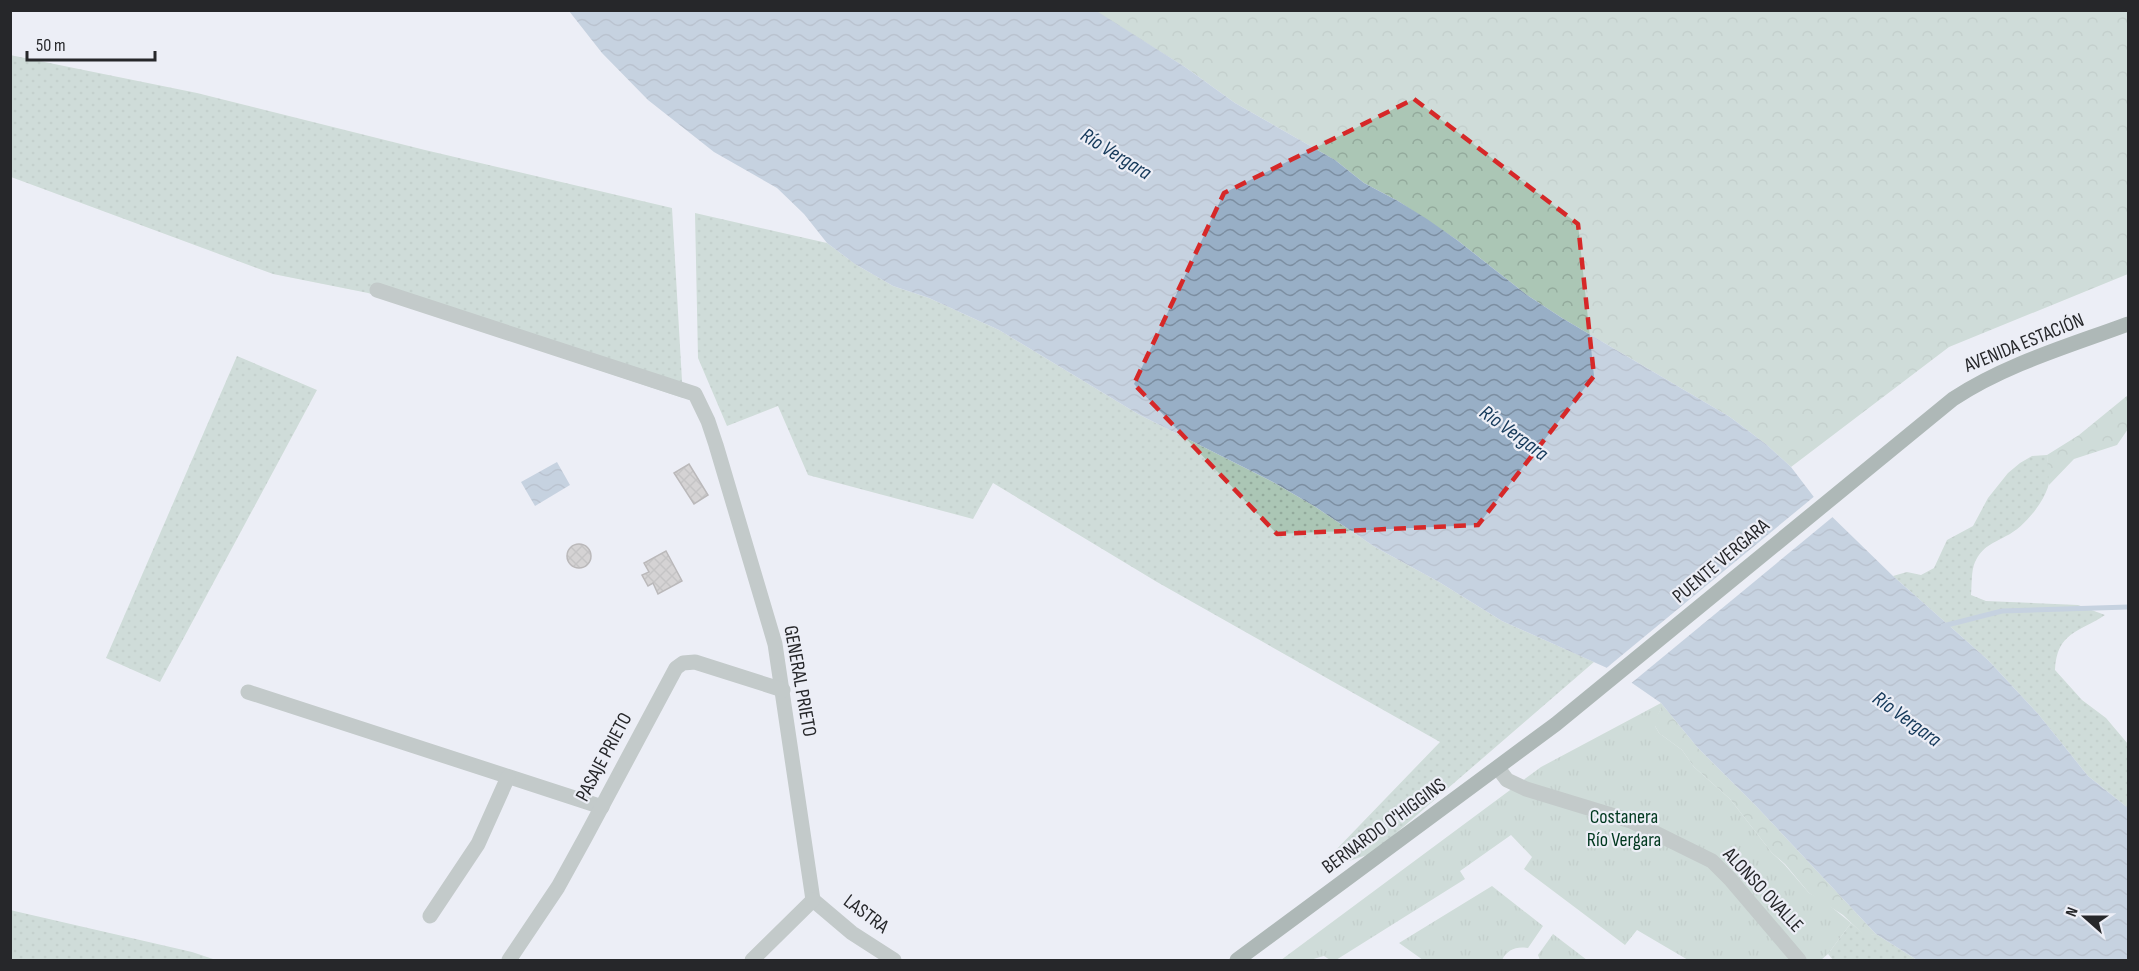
<svg xmlns="http://www.w3.org/2000/svg" width="2139" height="971" font-family="'Sofia Sans Condensed',sans-serif">
	<style>
		.grass { fill: url(#grass-dots) }
		.forest { fill: url(#forest-crowns) }
		.park { fill: url(#park-tufts) }
		.water { fill: url(#water-waves) }
		.pier { fill: #eceef6 }
		.lines { fill: none; stroke-linecap: round; stroke-linejoin: round }
		.stream { stroke: #98afc6; stroke-width: 5 }
		.building { fill: url(#building-cross-hatch); stroke: #7d7771; stroke-width: 1.5 }
		.minor { stroke: #909d95; stroke-width: 15 }
		.secondary { stroke: #62766a; stroke-width: 15 }
		.marked { fill: none; stroke: #d62828; stroke-width: 4.5; stroke-dasharray: 12 8; stroke-linejoin: round }
		.labels { text-anchor: middle; dominant-baseline: central; stroke-width: 4.5; stroke-linejoin: round; paint-order: stroke }
		.street-label { font-size: 20px; fill: #26272a; stroke: #eceef6 }
		.park-label { font-size: 20px; fill: #00381f; stroke: #eceef6 }
		.water-label { font-size: 21px; font-style: italic; fill: #15395a; stroke: #eceef6 }
	</style>
	<defs>
		<pattern id="grass-dots" width="8" height="8" patternUnits="userSpaceOnUse" patternTransform="scale(1.5)"><rect width="8" height="8" fill="#abc6b5"/><path d="M2 2h.1M6 6h.1" fill="none" stroke="#93aa9c" stroke-width="1.8" stroke-linecap="round"/></pattern>
		<pattern id="forest-crowns" width="20" height="18" patternUnits="userSpaceOnUse" patternTransform="scale(1.5)"><rect width="20" height="18" fill="#abc6b5"/><path d="M2 6a3 3 0 1 1 6 0M12 15a3 3 0 1 1 6 0" fill="none" stroke="#93aa9c"/></pattern>
		<pattern id="park-tufts" width="24" height="20" patternUnits="userSpaceOnUse" patternTransform="scale(1.5)"><rect width="24" height="20" fill="#abc6b5"/><path d="M3 7l-1-3M5 7V3M7 7l1-3M15 17l-1-3M17 17v-4M19 17l1-3" fill="none" stroke="#93aa9c"/></pattern>
		<pattern id="water-waves" width="16" height="10" patternUnits="userSpaceOnUse" patternTransform="scale(1.5)"><rect width="16" height="10" fill="#98afc6"/><path d="M0 5q4-4 8 0t8 0" fill="none" stroke="#7c8ea1"/></pattern>
		<pattern id="building-cross-hatch" width="8" height="8" patternUnits="userSpaceOnUse" patternTransform="scale(1.5)"><rect width="8" height="8" fill="#b8b2ab"/><path d="M0 0l8 8M0 8l8-8" fill="none" stroke="#95918b"/></pattern>
	</defs>
	<rect width="100%" height="100%" fill="#eceef6"/>
	<!-- grass -->
	<g class="grass">
		<polygon points="10,55 197,93 425,150 672,208 683,398 368,293 273,274 11,177"/>
		<polygon points="695,213 827,243 855,264 893,286 929,298 999,330 1138,414 1273,482 1314,506 1375,547 1439,582 1502,621 1594,662 1373,853 1349,861 1332,854 1440,742 1157,582 993,483 973,519 808,475 778,406 727,426 698,358"/>
		<polygon points="237,356 317,390 160,682 106,658"/>
		<path d="M2047,455C2048,465 2051,478 2048,487C2042,505 2023,528 2006,536C1992,544 1983,546 1975,562C1971,571 1972,585 1971,595L1986,601L2078,605L2105,615C2078,633 2057,632 2055,670L2082,700L2106,718L2128,744V808L2088,776L2039,715L1988,660L1893,576L1907,572L1921,575L1934,568L1947,540L1973,526L1988,498L2008,473L2020,463L2032,456Z"/>
		<polygon points="10,910 192,952 216,960 11,960"/>
		<polygon points="1851,923 1865,935 1876,934 1917,960 1833,960 1828,954"/>
	</g>
	<!-- forest -->
	<g class="forest">
		<polygon points="1095,11 2128,11 2128,274 1949,347 1791,467 1767,445 1730,417 1562,318 1527,295 1457,240 1398,201 1364,183 1335,160 1235,103 1185,67"/>
		<polygon points="2128,395 2128,429 2117,445 2074,459 2049,485 2047,455 2079,435"/>
		<polygon points="1661,703 1698,748 1756,806 1876,934 1865,936 1843,915 1809,893 1785,864 1772,853 1730,799 1694,767 1682,750 1659,733 1655,726 1655,719 1661,709"/>
	</g>
	<!-- park -->
	<g class="park">
		<polygon points="1661,703 1661,709 1656,719 1655,726 1659,733 1682,750 1694,767 1730,799 1772,853 1784,864 1809,893 1824,901 1851,923 1828,954 1821,960 1688,960 1637,930 1625,945 1524,869 1532,857 1511,835 1460,871 1465,879 1336,960 1330,960 1324,956 1310,960 1281,960 1541,767"/>
		<path d="M1492,886L1543,926L1528,948C1516,946 1507,950 1502,960H1423L1399,943Z"/>
		<polygon points="1553,934 1587,960 1540,960 1538,955"/>
	</g>
	<!-- water -->
	<g class="water">
		<polygon points="1095,10 1185,67 1235,103 1335,160 1364,183 1398,201 1427,219 1457,240 1527,295 1562,318 1730,417 1767,445 1791,467 1820,505 1893,576 1988,660 2039,715 2088,776 2128,808 2128,960 1917,960 1876,934 1756,806 1698,748 1661,703 1616,672 1502,621 1439,582 1375,547 1314,506 1273,482 1138,414 999,330 929,298 893,286 855,264 827,243 804,214 777,188 714,152 648,100 602,53 569,11"/>
		<polygon points="557,462 570,485 535,506 521,482"/>
	</g>
	<!-- pier -->
	<polygon class="pier" points="1816,495 1835,515 1629,685 1604,670"/>
	<g class="lines">
		<!-- stream -->
		<polyline class="stream" points="1943,626 2002,611 2128,607"/>
	</g>
	<!-- building -->
	<g class="building">
		<polygon points="689,464 708,495 694,504 674,473"/>
		<circle cx="579" cy="556" r="12"/>
		<polygon points="666,551 682,581 658,594 653,583 648,586 642,575 649,572 644,563"/>
	</g>
	<g class="lines">
		<!-- minor -->
		<g class="minor">
			<polyline points="377,290 695,394 708,421 716,445 775,644 813,900"/>
			<polyline points="248,692 602,807"/>
			<polyline points="1498,768 1507,780 1526,789 1631,821 1712,861 1730,879 1799,960"/>
			<polyline points="813,900 852,933 894,960"/>
			<polyline points="430,916 478,844 508,777"/>
			<polyline points="509,960 558,887 585,838 676,668 683,663 695,662 783,690"/>
			<polyline points="752,960 813,900"/>
		</g>
		<!-- secondary -->
		<path class="secondary" d="M1237,960L1556,724L1953,399C2006,364 2069,346 2128,324"/>
	</g>
	<!-- marked area -->
	<path d="M0 0H2139V971H0ZM1414,99L1578,224L1594,376L1478,525L1277,534L1134,384L1224,193Z" fill="#eceef6" fill-opacity=".55" fill-rule="evenodd"/>
	<path class="marked" d="M1414,99L1578,224L1594,376L1478,525L1277,534L1134,384L1224,193Z"/>
	<g class="labels">
		<!-- street labels -->
		<g class="street-label">
			<text transform="translate(2024 343) rotate(-22)">AVENIDA ESTACIÓN</text>
			<text transform="translate(1721 561) rotate(-40)">PUENTE VERGARA</text>
			<text transform="translate(800 681) rotate(80)">GENERAL PRIETO</text>
			<text transform="translate(604 757) rotate(-62)">PASAJE PRIETO</text>
			<text transform="translate(1384 826) rotate(-36)">BERNARDO O'HIGGINS</text>
			<text transform="translate(1763 890) rotate(47)">ALONSO OVALLE</text>
			<text transform="translate(866 914) rotate(37)">LASTRA</text>
		</g>
		<!-- park labels -->
		<g class="park-label">
			<text x="1624" y="817">Costanera<tspan x="1624" dy="23">Río Vergara</tspan></text>
		</g>
		<!-- water labels -->
		<g class="water-label">
			<text transform="translate(1116 154) rotate(32)">Río Vergara</text>
			<text transform="translate(1514 433) rotate(36)">Río Vergara</text>
			<text transform="translate(1907 719) rotate(36)">Río Vergara</text>
		</g>
	</g>
	<!-- border -->
	<rect width="2139" height="971" fill="none" stroke="#26272a" stroke-width="24"/>
	<!-- north arrow -->
	<g transform="translate(2085 917) rotate(291)" stroke="#eceef6" stroke-width="4.5" paint-order="stroke">
	<path d="M0-4.5L10 22L0 15L-10 22Z" fill="#26272a"/>
	<text y="-9" font-size="16" font-weight="bold" text-anchor="middle" fill="#26272a">N</text>
	</g>
	<!-- scale -->
	<path d="M27 51v9h128v-9" fill="none" stroke="#26272a" stroke-width="3"/>
	<text x="36" y="51" font-size="18" fill="#26272a" stroke="#eceef6" stroke-width="4.5" paint-order="stroke">50 m</text>
</svg>
